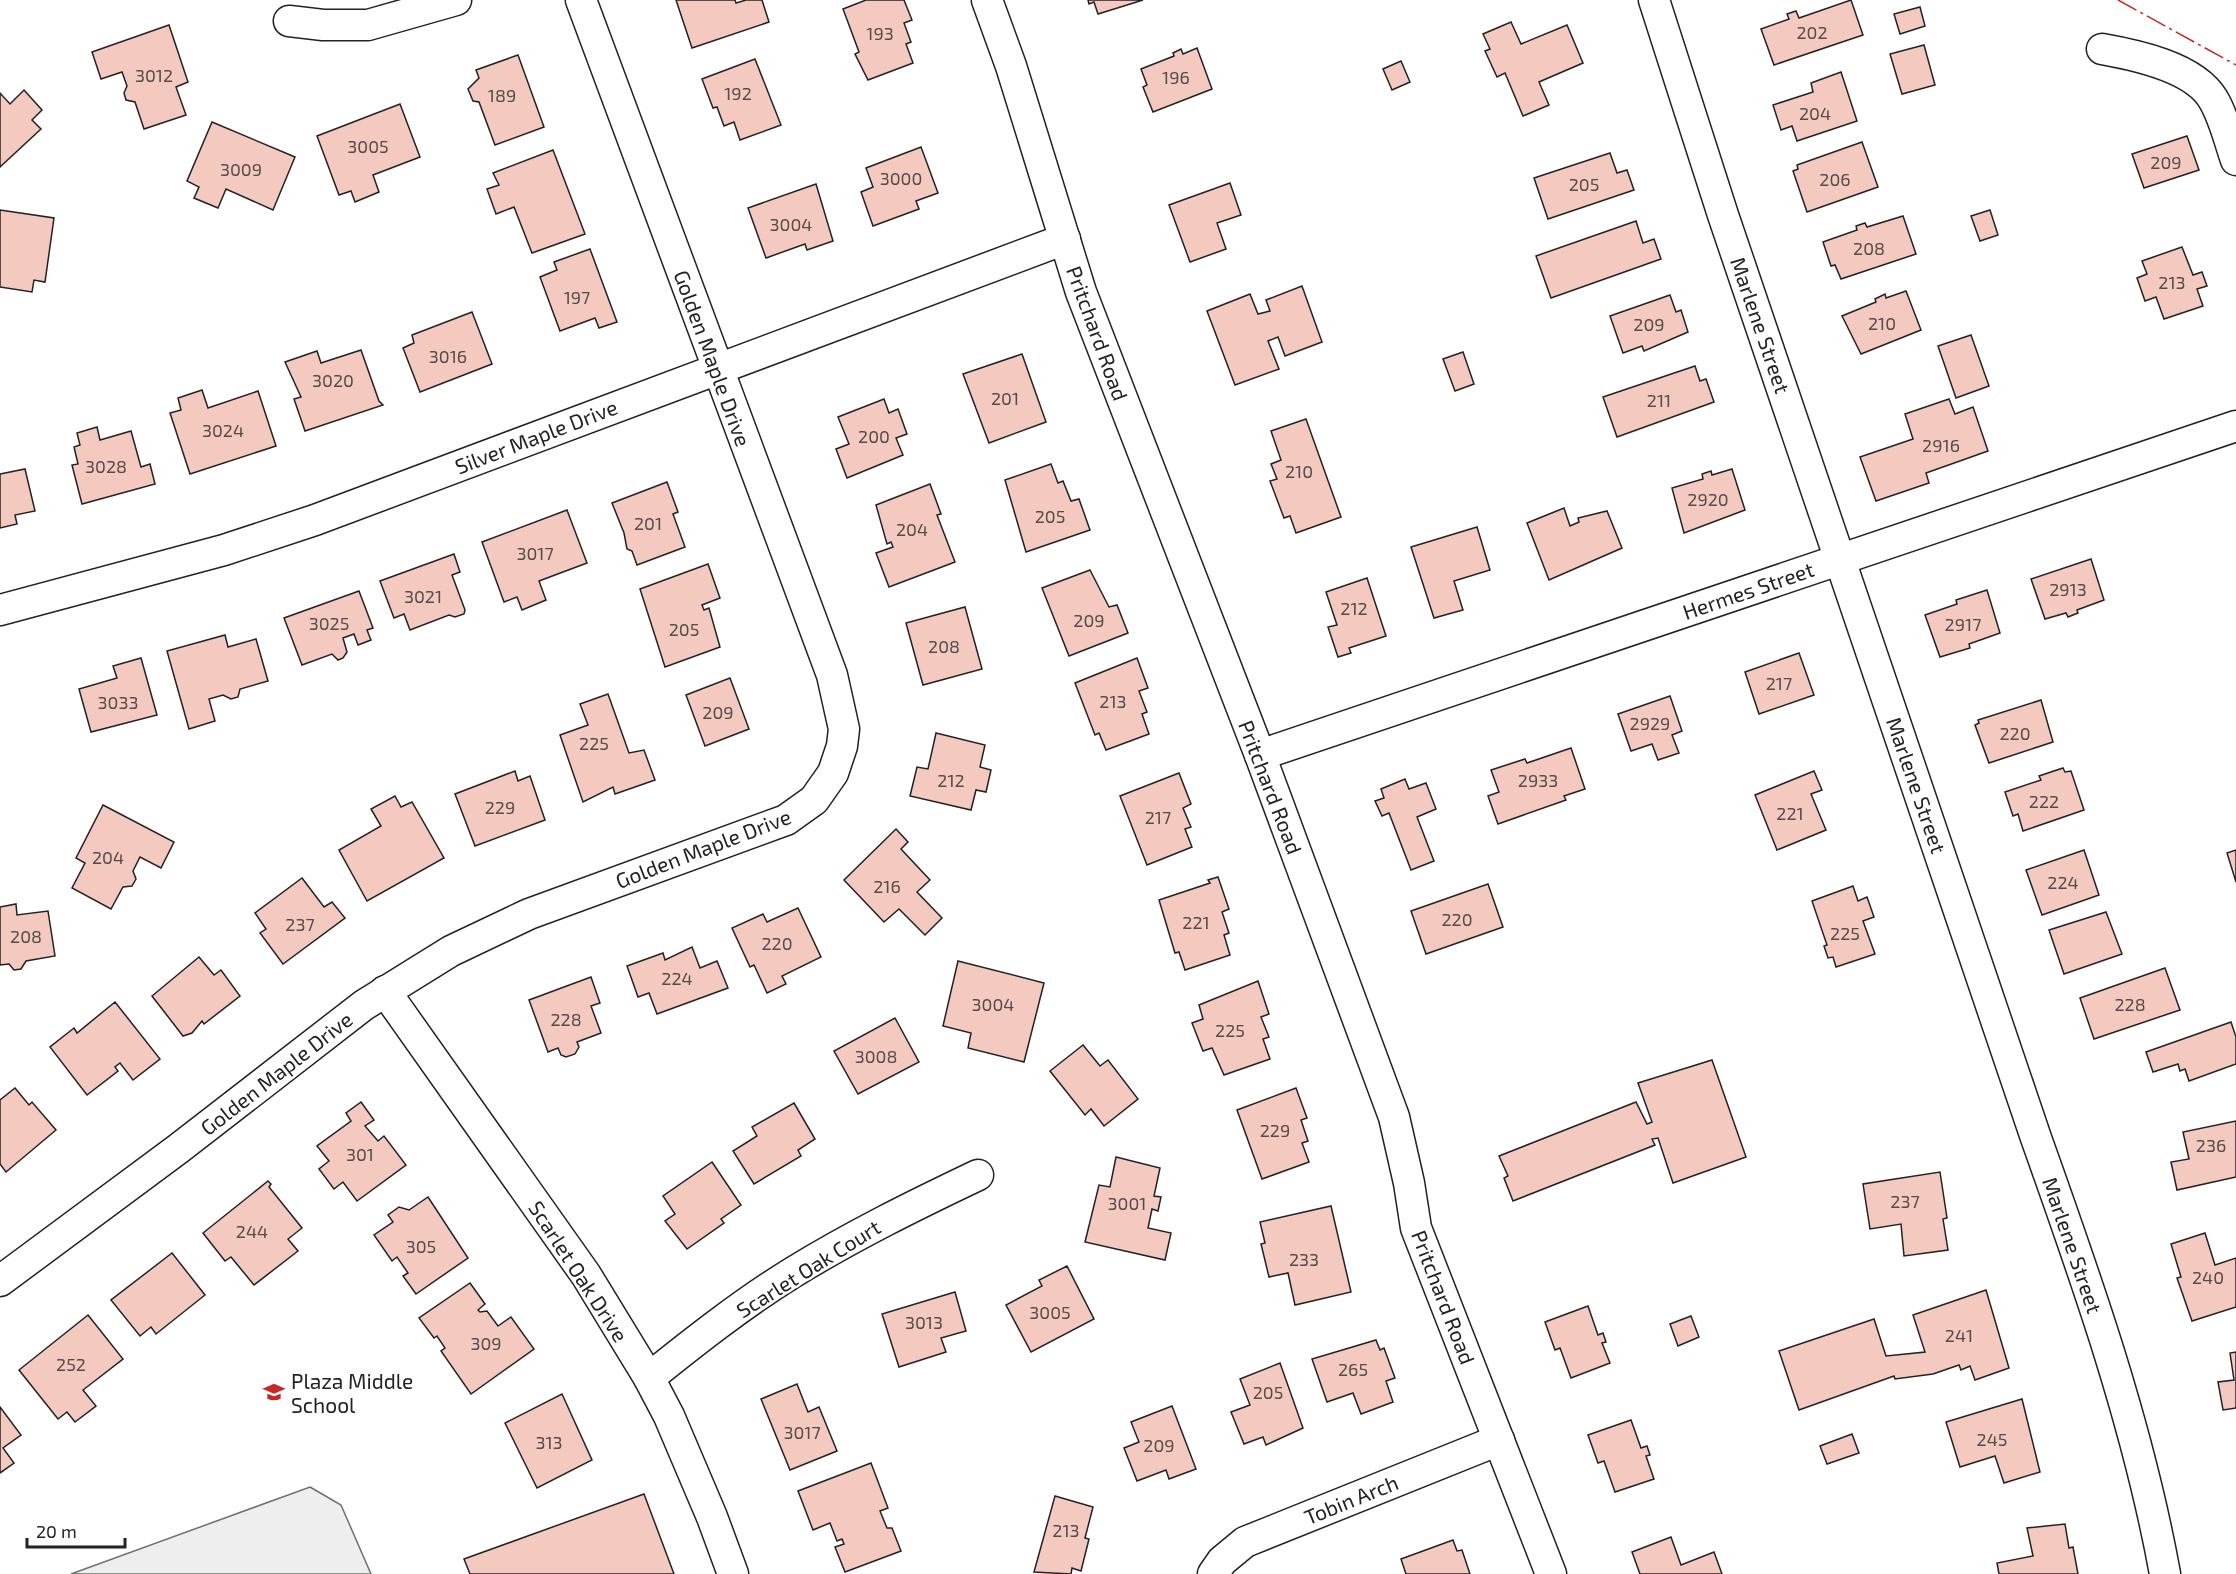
<svg xmlns="http://www.w3.org/2000/svg" width="2236" height="1574" font-family="'Exo 2',sans-serif">
	<style>
		.green { fill: #eee; stroke: #6f6f6f; stroke-width: 1.5 }
		.building { fill: #f3c9c0; stroke: #222; stroke-width: 1.5 }
		.lines { fill: none; stroke-linecap: round; stroke-linejoin: round }
		.street-casing { stroke: #222; stroke-width: 33 }
		.street { stroke: #fff; stroke-width: 30 }
		.power { stroke: #c62828; stroke-width: 1.5; stroke-dasharray: 21 4.5 3 4.5; stroke-linecap: butt }
		.labels { text-anchor: middle; dominant-baseline: central; stroke-width: 4.5; stroke-linejoin: round; paint-order: stroke }
		.number-label { font-size: 18px; fill: #564c4a }
		.street-label { font-size: 21px; fill: #222; stroke: #fff }
		.poi-label { font-size: 21px; fill: #222; stroke: #fff; text-anchor: start }
	</style>
	<rect width="100%" height="100%" fill="#fff"/>
	<!-- green -->
	<polygon class="green" points="310,1487 341,1505 371,1574 71,1574"/>
	<!-- building -->
	<g class="building">
		<polygon points="676,0 735,0 736,3 746,0 762,0 769,22 692,48"/>
		<polygon points="866,0 904,0 912,20 904,23 911,42 906,44 913,63 868,80 855,54 859,52 843,9"/>
		<polygon points="1088,0 1143,0 1098,14 1094,2 1089,4"/>
		<polygon points="1851,0 1863,35 1774,65 1761,29 1789,19 1787,14 1796,11 1799,18"/>
		<polygon points="1920,7 1925,26 1900,34 1894,14"/>
		<polygon points="1511,22 1521,44 1567,25 1583,63 1539,82 1549,105 1523,116 1505,73 1497,77 1485,51 1490,49 1483,34"/>
		<polygon points="169,25 188,82 176,87 186,115 144,129 135,102 126,100 124,93 127,86 122,72 101,79 92,52"/>
		<polygon points="1924,45 1935,85 1902,94 1890,54"/>
		<polygon points="1197,48 1212,89 1153,112 1143,87 1147,85 1141,69 1174,56 1173,53 1181,49 1183,54"/>
		<polygon points="518,55 544,127 495,145 479,102 473,101 468,89 479,78 476,70"/>
		<polygon points="755,59 781,125 740,140 734,122 724,126 717,107 713,108 702,79"/>
		<polygon points="1401,61 1410,82 1392,90 1383,69"/>
		<polygon points="1841,72 1857,121 1797,141 1792,126 1781,130 1773,105 1813,92 1811,83"/>
		<polygon points="24,90 42,110 32,120 41,129 0,167 0,93 10,104"/>
		<polygon points="400,104 420,157 373,175 379,192 355,202 351,191 339,195 317,136"/>
		<polygon points="212,122 295,157 273,210 226,189 218,208 194,198 199,187 187,181"/>
		<polygon points="2187,136 2199,170 2144,188 2132,154"/>
		<polygon points="1862,142 1878,187 1807,212 1793,171 1798,169 1797,165"/>
		<polygon points="921,147 938,193 916,201 919,209 873,226 861,192 873,187 866,168"/>
		<polygon points="553,150 585,234 532,253 514,207 496,214 487,189 499,185 493,173"/>
		<polygon points="1610,153 1617,173 1627,170 1634,190 1548,219 1534,178"/>
		<polygon points="1230,183 1241,215 1217,223 1226,249 1190,262 1169,205"/>
		<polygon points="816,184 833,241 807,250 805,244 766,258 748,208"/>
		<polygon points="0,210 54,218 45,282 34,280 32,292 0,287"/>
		<polygon points="1990,210 1998,235 1980,241 1971,216"/>
		<polygon points="1903,216 1916,254 1841,279 1835,265 1831,266 1823,242 1857,230 1856,226 1865,223 1867,227"/>
		<polygon points="1636,221 1643,243 1654,239 1661,259 1551,298 1536,256"/>
		<polygon points="2182,247 2193,275 2202,272 2207,286 2197,289 2203,306 2164,319 2156,297 2145,301 2137,278 2147,274 2142,261"/>
		<polygon points="590,249 617,322 599,328 595,318 560,331 540,277 557,270 554,262"/>
		<polygon points="1302,286 1322,342 1285,356 1278,337 1268,341 1279,369 1235,385 1207,311 1250,294 1258,314 1270,311 1266,300"/>
		<polygon points="1906,291 1921,330 1861,354 1842,316 1876,302 1875,299 1885,294 1886,298"/>
		<polygon points="1670,295 1676,312 1681,310 1688,332 1644,351 1642,346 1623,353 1610,316"/>
		<polygon points="472,312 492,364 420,392 403,348 414,343 412,335"/>
		<polygon points="1971,335 1989,386 1956,398 1938,346"/>
		<polygon points="361,350 379,401 383,405 305,431 294,399 301,397 285,362 317,351 321,363"/>
		<polygon points="1463,352 1474,384 1455,391 1443,359"/>
		<polygon points="1022,354 1046,422 989,443 963,374"/>
		<polygon points="1695,366 1700,381 1706,379 1714,402 1617,437 1603,397"/>
		<polygon points="202,390 208,408 258,391 276,446 190,474 170,413 181,410 178,398"/>
		<polygon points="884,399 889,413 898,409 907,434 896,438 903,455 847,478 836,449 849,444 838,417"/>
		<polygon points="1949,399 1955,414 1973,407 1988,451 1926,473 1929,483 1876,501 1860,457 1913,439 1905,414"/>
		<polygon points="1306,419 1341,517 1296,533 1290,516 1284,518 1270,481 1277,479 1271,464 1281,460 1271,431"/>
		<polygon points="97,427 100,440 131,431 141,467 150,464 155,484 82,504 72,465 78,464 74,447 80,445 77,433"/>
		<polygon points="1051,464 1058,483 1063,481 1071,501 1079,499 1090,530 1026,552 1005,480"/>
		<polygon points="25,469 35,511 15,515 17,524 0,528 0,474"/>
		<polygon points="1732,469 1745,510 1684,533 1672,488 1703,479 1702,474 1711,471 1712,475"/>
		<polygon points="667,482 678,512 673,514 685,547 637,565 632,551 627,549 624,533 612,503"/>
		<polygon points="930,484 941,514 937,515 955,562 889,587 876,553 893,547 891,542 887,544 876,505"/>
		<polygon points="1564,508 1570,526 1579,522 1578,518 1607,511 1622,548 1549,580 1527,523"/>
		<polygon points="567,510 587,563 539,581 546,600 522,610 517,597 504,602 482,542"/>
		<polygon points="1477,527 1490,570 1454,581 1463,610 1434,618 1411,547"/>
		<polygon points="454,554 460,572 452,575 465,610 464,614 455,617 449,615 410,630 404,614 394,618 380,581"/>
		<polygon points="2091,559 2104,600 2077,610 2078,613 2068,617 2066,613 2045,619 2031,579"/>
		<polygon points="708,564 720,598 702,605 704,610 709,608 720,647 665,667 640,589"/>
		<polygon points="1090,570 1109,607 1117,605 1128,633 1069,656 1042,588"/>
		<polygon points="1367,578 1386,636 1349,648 1351,653 1338,657 1328,627 1337,625 1326,592"/>
		<polygon points="1987,590 2000,633 1969,644 1970,648 1940,657 1925,615 1957,604 1956,600"/>
		<polygon points="359,591 373,628 367,630 371,640 358,645 354,634 343,638 347,652 343,658 338,660 332,654 302,665 284,618"/>
		<polygon points="965,607 982,669 923,685 906,623"/>
		<polygon points="225,635 228,647 256,639 268,681 240,689 238,697 231,699 223,695 209,699 215,721 189,729 167,651"/>
		<polygon points="1799,653 1814,695 1759,714 1745,672"/>
		<polygon points="141,658 157,715 91,732 79,689 117,678 113,666"/>
		<polygon points="1137,658 1148,688 1139,691 1147,712 1142,714 1149,734 1106,750 1099,733 1095,735 1075,683"/>
		<polygon points="730,678 749,729 705,746 686,695"/>
		<polygon points="608,694 629,753 644,750 655,780 615,794 613,787 583,802 560,735 588,725 580,704"/>
		<polygon points="1670,696 1682,731 1672,735 1679,753 1658,760 1652,744 1631,751 1618,714"/>
		<polygon points="2041,700 2053,742 1989,763 1975,725 1979,723 1978,720"/>
		<polygon points="936,733 985,745 980,767 991,770 986,792 976,790 971,810 910,796 917,767 928,769"/>
		<polygon points="1571,748 1585,789 1564,796 1566,800 1498,824 1488,796 1499,792 1491,770 1525,759 1527,763"/>
		<polygon points="2063,768 2065,772 2071,771 2084,810 2023,831 2018,814 2013,816 2005,792 2041,780 2039,776"/>
		<polygon points="515,771 518,781 530,776 545,820 475,846 455,794"/>
		<polygon points="1814,771 1822,790 1811,794 1826,830 1777,850 1755,795"/>
		<polygon points="1179,773 1191,804 1183,808 1191,827 1185,829 1192,847 1147,865 1120,796"/>
		<polygon points="1405,779 1409,789 1426,783 1436,809 1417,817 1434,861 1411,870 1389,813 1382,816 1375,801 1384,798 1381,789"/>
		<polygon points="395,796 401,807 412,802 444,858 367,901 339,850 381,826 371,809"/>
		<polygon points="103,805 174,842 161,868 140,857 133,871 136,879 132,886 123,887 111,909 72,888 85,863 76,858"/>
		<polygon points="896,829 908,842 901,849 930,880 917,892 942,918 925,935 899,909 884,922 844,880"/>
		<polygon points="2084,850 2099,895 2042,915 2026,870"/>
		<polygon points="2236,850 2236,882 2227,853"/>
		<polygon points="1218,877 1229,909 1222,912 1229,933 1224,935 1230,955 1185,970 1179,952 1175,953 1159,900 1210,883 1208,880"/>
		<polygon points="302,878 324,907 332,902 345,918 283,964 260,933 266,929 255,913"/>
		<polygon points="1488,884 1503,927 1426,954 1411,911"/>
		<polygon points="1853,886 1858,901 1867,897 1874,917 1863,921 1875,954 1836,967 1833,957 1828,958 1824,946 1827,945 1812,901"/>
		<polygon points="16,904 17,915 48,911 55,956 26,961 21,969 14,970 9,964 0,965 0,907"/>
		<polygon points="798,908 821,957 782,976 786,984 767,993 754,965 750,967 732,928 763,914 767,922"/>
		<polygon points="2106,912 2122,954 2064,974 2049,930"/>
		<polygon points="692,947 700,968 717,961 728,988 657,1014 649,993 638,997 627,966 663,953 665,960"/>
		<polygon points="199,957 214,975 221,970 240,996 204,1024 202,1021 192,1033 183,1036 152,996"/>
		<polygon points="958,961 1044,983 1024,1062 968,1048 971,1033 943,1026"/>
		<polygon points="2165,968 2180,1010 2094,1039 2080,998"/>
		<polygon points="591,977 600,1003 591,1006 601,1033 577,1042 579,1047 575,1054 566,1057 561,1055 558,1048 548,1052 529,1000"/>
		<polygon points="1258,981 1269,1014 1261,1017 1269,1037 1263,1039 1270,1059 1224,1075 1212,1048 1203,1051 1192,1023 1203,1019 1199,1005"/>
		<polygon points="115,1002 160,1059 133,1080 120,1063 115,1067 118,1071 87,1095 50,1047 74,1028 77,1033"/>
		<polygon points="895,1018 919,1062 858,1094 834,1051"/>
		<polygon points="2231,1022 2236,1037 2236,1064 2189,1081 2185,1069 2180,1071 2178,1064 2153,1072 2146,1052"/>
		<polygon points="1083,1045 1100,1066 1108,1060 1138,1099 1104,1126 1091,1109 1085,1115 1050,1071"/>
		<polygon points="1712,1060 1746,1157 1673,1183 1658,1138 1652,1139 1655,1145 1513,1201 1504,1178 1508,1176 1499,1156 1636,1102 1647,1124 1652,1122 1638,1083"/>
		<polygon points="15,1088 29,1105 32,1102 56,1130 6,1172 0,1164 0,1100"/>
		<polygon points="1296,1088 1307,1118 1301,1120 1308,1141 1302,1143 1309,1162 1262,1179 1237,1110"/>
		<polygon points="361,1102 374,1120 365,1126 378,1141 384,1136 406,1165 357,1201 343,1182 334,1189 319,1169 329,1161 317,1146 351,1121 346,1113"/>
		<polygon points="794,1103 815,1139 798,1150 801,1156 754,1184 733,1151 757,1136 752,1127"/>
		<polygon points="2236,1121 2236,1177 2177,1190 2171,1162 2189,1159 2183,1132"/>
		<polygon points="1116,1157 1160,1168 1154,1196 1161,1197 1158,1211 1152,1209 1148,1228 1171,1233 1165,1260 1085,1242 1099,1185 1110,1187"/>
		<polygon points="712,1162 741,1205 721,1219 724,1223 687,1249 665,1221 675,1214 663,1196"/>
		<polygon points="1940,1172 1947,1218 1943,1219 1948,1250 1904,1256 1901,1224 1870,1229 1863,1184"/>
		<polygon points="268,1181 271,1184 269,1187 302,1228 288,1239 298,1251 254,1285 231,1257 225,1261 203,1233"/>
		<polygon points="428,1197 468,1258 416,1294 403,1276 408,1273 397,1257 392,1261 374,1235 393,1222 388,1215 399,1207 409,1210"/>
		<polygon points="1331,1206 1351,1292 1295,1305 1288,1273 1269,1277 1261,1244 1265,1243 1260,1222"/>
		<polygon points="2205,1233 2215,1265 2236,1258 2236,1307 2192,1321 2177,1278 2181,1277 2171,1244"/>
		<polygon points="172,1253 205,1295 156,1334 151,1327 140,1336 111,1300"/>
		<polygon points="1067,1266 1094,1319 1031,1352 1006,1305 1042,1286 1039,1280"/>
		<polygon points="470,1283 485,1304 478,1310 480,1312 487,1311 498,1326 511,1317 534,1349 471,1394 441,1351 445,1348 437,1336 434,1338 419,1318"/>
		<polygon points="1986,1290 2009,1368 1975,1380 1970,1366 1961,1370 1959,1365 1933,1374 1895,1379 1894,1376 1799,1410 1779,1351 1874,1319 1886,1356 1925,1352 1913,1315"/>
		<polygon points="955,1292 966,1331 941,1338 946,1352 899,1367 882,1314"/>
		<polygon points="1588,1306 1598,1335 1603,1333 1606,1342 1602,1343 1610,1363 1571,1378 1560,1348 1555,1350 1545,1322"/>
		<polygon points="88,1315 123,1359 83,1390 96,1406 75,1422 67,1412 58,1419 19,1370"/>
		<polygon points="1691,1316 1699,1337 1678,1346 1670,1324"/>
		<polygon points="1376,1340 1380,1350 1384,1348 1395,1378 1386,1381 1393,1402 1361,1414 1353,1393 1327,1402 1312,1359"/>
		<polygon points="2236,1352 2236,1408 2223,1410 2218,1382 2234,1380 2230,1353"/>
		<polygon points="1280,1363 1303,1428 1266,1445 1263,1437 1244,1444 1231,1412 1250,1405 1240,1379"/>
		<polygon points="797,1384 808,1412 819,1407 837,1451 790,1470 761,1399"/>
		<polygon points="562,1394 592,1460 537,1488 505,1423"/>
		<polygon points="2022,1399 2040,1472 2004,1483 1995,1456 1960,1467 1946,1422"/>
		<polygon points="1172,1406 1196,1469 1169,1479 1166,1470 1137,1481 1124,1448 1139,1442 1131,1422"/>
		<polygon points="0,1407 21,1435 3,1448 14,1463 0,1473"/>
		<polygon points="1631,1420 1641,1448 1647,1446 1650,1455 1646,1456 1654,1479 1615,1492 1604,1461 1598,1463 1588,1435"/>
		<polygon points="1852,1434 1859,1453 1827,1464 1820,1446"/>
		<polygon points="871,1463 888,1508 880,1511 887,1528 892,1528 901,1551 845,1572 835,1547 844,1544 842,1539 837,1541 830,1523 813,1530 798,1491"/>
		<polygon points="644,1494 674,1574 470,1574 464,1559"/>
		<polygon points="1055,1496 1093,1507 1085,1538 1089,1539 1081,1571 1072,1568 1071,1574 1034,1572"/>
		<polygon points="2065,1524 2069,1548 2073,1547 2078,1574 1999,1574 1997,1563 2033,1556 2027,1528"/>
		<polygon points="1671,1537 1681,1565 1714,1552 1722,1574 1640,1574 1632,1552"/>
		<polygon points="1453,1540 1457,1551 1462,1550 1470,1574 1406,1574 1401,1559"/>
	</g>
	<g class="lines">
		<defs>
			<g id="street">
				<polyline points="987,0 1011,66 1081,292 1260,755 1394,1117 1409,1183 1416,1228 1551,1574"/>
				<path d="M1654,0L1723,215L2036,1138C2087,1281 2138,1425 2165,1574"/>
				<polyline points="289,21 323,25 368,25 456,0"/>
				<path d="M2102,49C2136,55 2194,67 2213,99C2224,117 2229,140 2236,160"/>
				<polyline points="0,610 224,550 315,520 1065,239"/>
				<polyline points="1260,755 2236,426"/>
				<polyline points="385,991 586,1275 649,1378 669,1416 712,1517 733,1574"/>
				<polyline points="0,1281 178,1149 364,1005 451,951 529,914 786,820 814,800 833,773 842,746 844,729 832,675 581,0"/>
				<path d="M649,1378C695,1341 742,1304 792,1273C852,1236 915,1205 978,1175"/>
				<polyline points="1213,1574 1222,1561 1245,1542 1499,1440"/>
			</g>
		</defs>
		<!-- street casing -->
		<use href="#street" class="street-casing"/>
		<!-- street -->
		<use href="#street" class="street"/>
		<!-- power -->
		<polyline class="power" points="2118,0 2236,65"/>
	</g>
	<!-- icons -->
	<defs>
		<symbol id="school-bare" viewBox="-9 -9 18 18"><path d="M0-5L7-2L0 1L-7-2ZM-4 1L0 2.5L4 1V4Q0 6-4 4Z" fill="#c62828" stroke="#fff" stroke-width="2.5" paint-order="stroke"/></symbol>
	</defs>
	<g fill-rule="evenodd">
		<use href="#school-bare" x="259" y="1377" width="30" height="30"/>
	</g>
	<g class="labels">
		<!-- number labels -->
		<g class="number-label">
			<text x="1812" y="32">202</text>
			<text x="880" y="33">193</text>
			<text x="154" y="75">3012</text>
			<text x="1176" y="77">196</text>
			<text x="738" y="93">192</text>
			<text x="502" y="95">189</text>
			<text x="1815" y="113">204</text>
			<text x="368" y="146">3005</text>
			<text x="2166" y="162">209</text>
			<text x="241" y="169">3009</text>
			<text x="901" y="178">3000</text>
			<text x="1835" y="179">206</text>
			<text x="1584" y="184">205</text>
			<text x="791" y="224">3004</text>
			<text x="1869" y="248">208</text>
			<text x="2172" y="282">213</text>
			<text x="577" y="297">197</text>
			<text x="1882" y="323">210</text>
			<text x="1649" y="324">209</text>
			<text x="448" y="356">3016</text>
			<text x="333" y="380">3020</text>
			<text x="1005" y="398">201</text>
			<text x="1659" y="400">211</text>
			<text x="223" y="430">3024</text>
			<text x="874" y="436">200</text>
			<text x="1941" y="445">2916</text>
			<text x="106" y="466">3028</text>
			<text x="1299" y="471">210</text>
			<text x="1708" y="499">2920</text>
			<text x="1050" y="516">205</text>
			<text x="648" y="523">201</text>
			<text x="912" y="529">204</text>
			<text x="535" y="553">3017</text>
			<text x="2068" y="589">2913</text>
			<text x="423" y="596">3021</text>
			<text x="1354" y="608">212</text>
			<text x="1089" y="620">209</text>
			<text x="329" y="623">3025</text>
			<text x="1963" y="624">2917</text>
			<text x="684" y="629">205</text>
			<text x="944" y="646">208</text>
			<text x="1779" y="683">217</text>
			<text x="1113" y="701">213</text>
			<text x="118" y="702">3033</text>
			<text x="718" y="712">209</text>
			<text x="1650" y="723">2929</text>
			<text x="2015" y="733">220</text>
			<text x="594" y="743">225</text>
			<text x="951" y="780">212</text>
			<text x="1538" y="780">2933</text>
			<text x="2044" y="801">222</text>
			<text x="500" y="807">229</text>
			<text x="1790" y="813">221</text>
			<text x="1158" y="817">217</text>
			<text x="108" y="857">204</text>
			<text x="2063" y="882">224</text>
			<text x="887" y="886">216</text>
			<text x="1457" y="919">220</text>
			<text x="1196" y="922">221</text>
			<text x="300" y="924">237</text>
			<text x="1845" y="933">225</text>
			<text x="26" y="936">208</text>
			<text x="777" y="943">220</text>
			<text x="677" y="978">224</text>
			<text x="993" y="1004">3004</text>
			<text x="2130" y="1004">228</text>
			<text x="566" y="1019">228</text>
			<text x="1230" y="1030">225</text>
			<text x="876" y="1056">3008</text>
			<text x="1275" y="1130">229</text>
			<text x="2211" y="1145">236</text>
			<text x="360" y="1154">301</text>
			<text x="1905" y="1201">237</text>
			<text x="1127" y="1203">3001</text>
			<text x="252" y="1231">244</text>
			<text x="421" y="1246">305</text>
			<text x="1304" y="1259">233</text>
			<text x="2208" y="1277">240</text>
			<text x="1050" y="1312">3005</text>
			<text x="924" y="1322">3013</text>
			<text x="1959" y="1335">241</text>
			<text x="486" y="1343">309</text>
			<text x="71" y="1364">252</text>
			<text x="1353" y="1369">265</text>
			<text x="1268" y="1392">205</text>
			<text x="802" y="1432">3017</text>
			<text x="1992" y="1439">245</text>
			<text x="549" y="1442">313</text>
			<text x="1159" y="1445">209</text>
			<text x="1066" y="1530">213</text>
		</g>
		<!-- street labels -->
		<g class="street-label">
			<text transform="translate(1761 325) rotate(71)">Marlene Street</text>
			<text transform="translate(1098 333) rotate(70)">Pritchard Road</text>
			<text transform="translate(713 358) rotate(70)">Golden Maple Drive</text>
			<text transform="translate(536 436) rotate(-21)">Silver Maple Drive</text>
			<text transform="translate(1748 590) rotate(-19)">Hermes Street</text>
			<text transform="translate(1917 785) rotate(71)">Marlene Street</text>
			<text transform="translate(1271 787) rotate(69)">Pritchard Road</text>
			<text transform="translate(703 848) rotate(-21)">Golden Maple Drive</text>
			<text transform="translate(276 1073) rotate(-38)">Golden Maple Drive</text>
			<text transform="translate(2073 1245) rotate(71)">Marlene Street</text>
			<text transform="translate(808 1268) rotate(-32)">Scarlet Oak Court</text>
			<text transform="translate(579 1271) rotate(57)">Scarlet Oak Drive</text>
			<text transform="translate(1444 1297) rotate(69)">Pritchard Road</text>
			<text transform="translate(1351 1499) rotate(-22)">Tobin Arch</text>
		</g>
		<!-- poi labels -->
		<g class="poi-label">
			<text x="291" y="1380">Plaza Middle<tspan x="291" dy="24">School</tspan></text>
		</g>
	</g>
	<!-- scale -->
	<path d="M27 1538v9h98v-9" fill="none" stroke="#222222" stroke-width="3"/>
	<text x="36" y="1538" font-size="18" fill="#222222" stroke="#ffffff" stroke-width="4.5" paint-order="stroke">20 m</text>
</svg>
